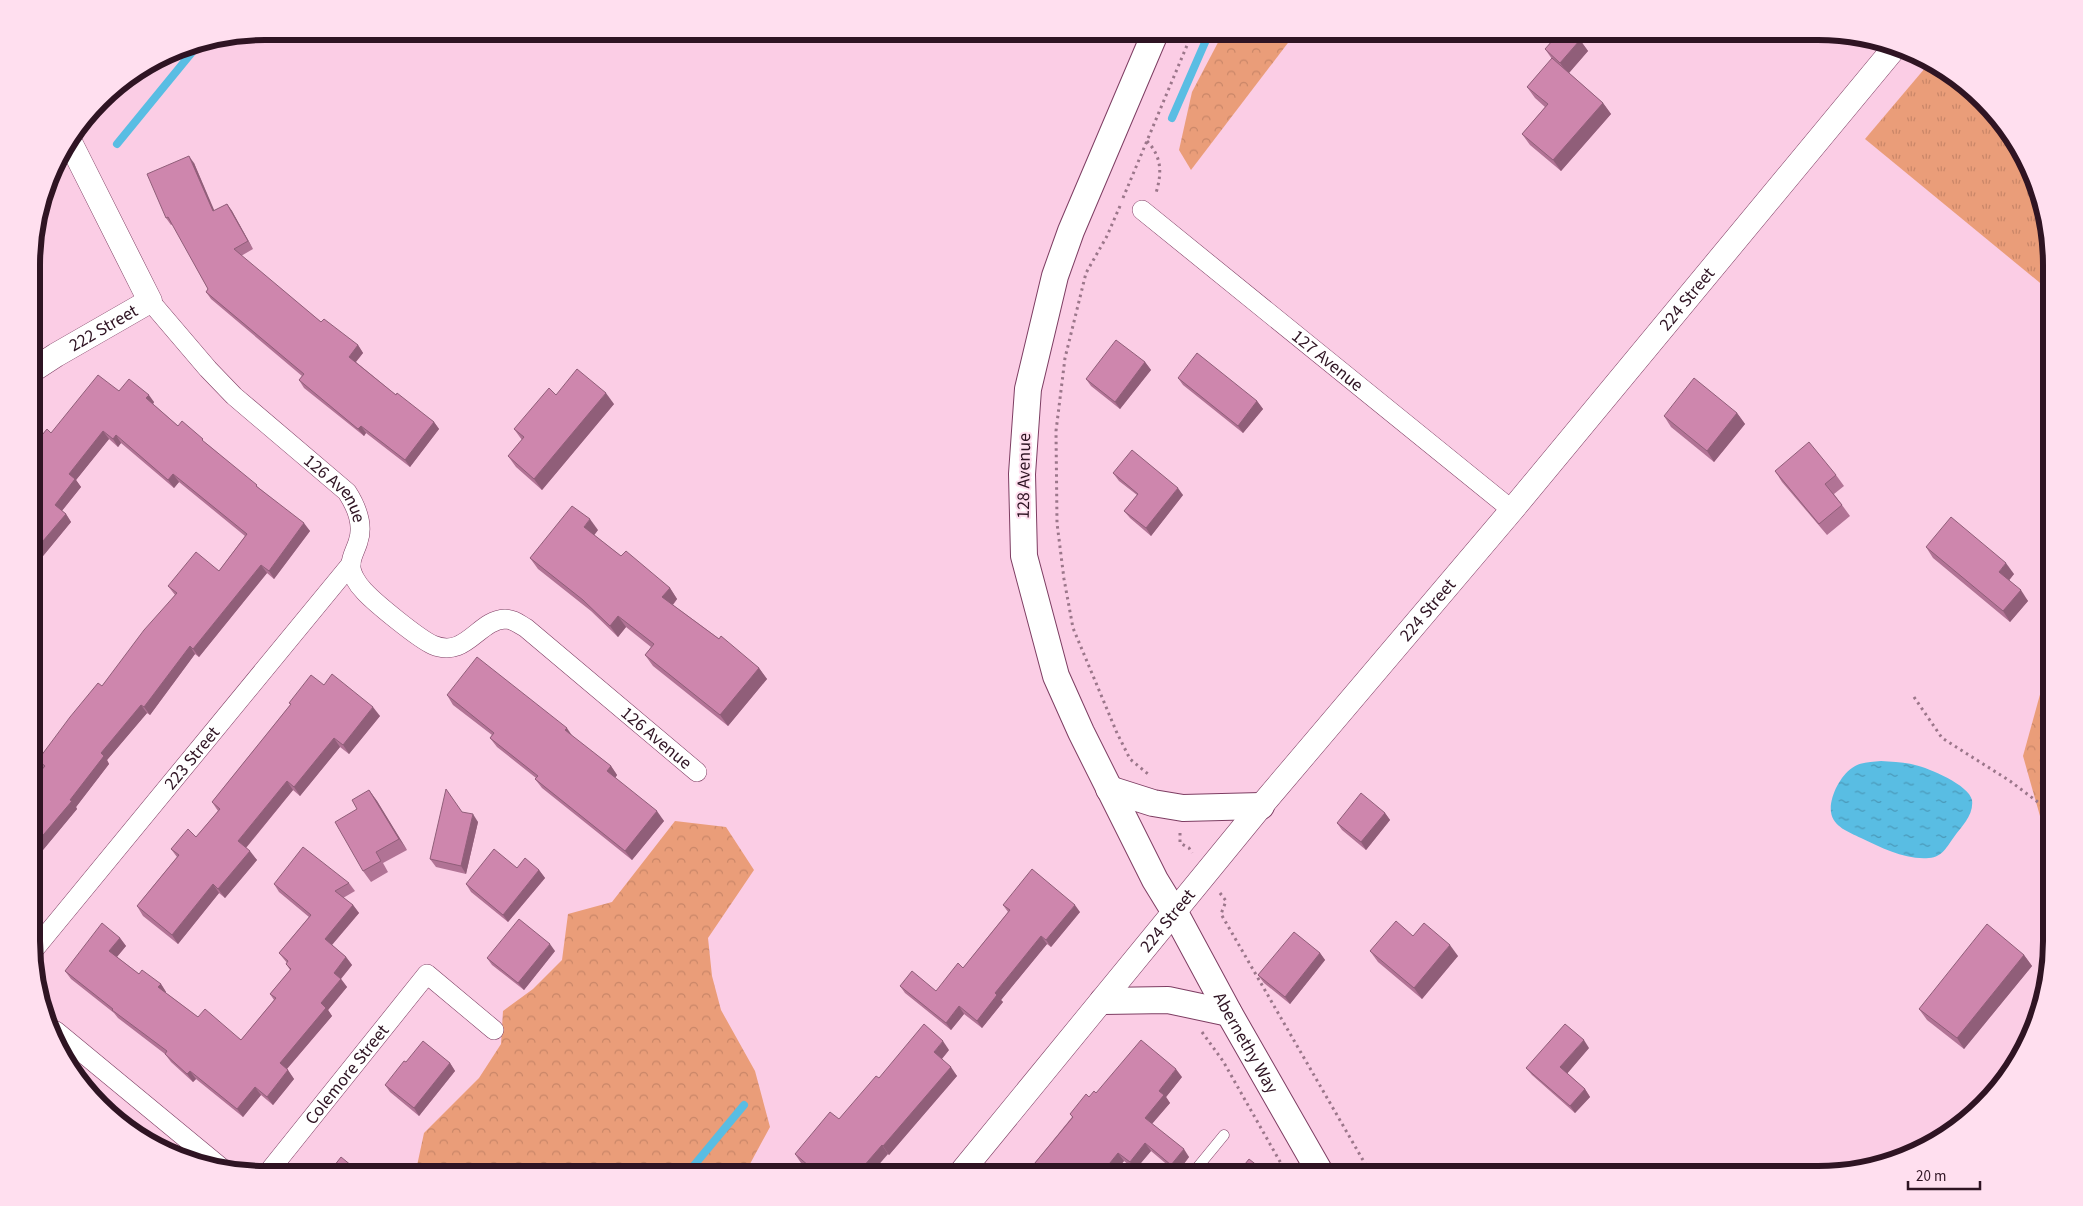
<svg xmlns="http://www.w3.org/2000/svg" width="2083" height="1206" font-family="'Source Sans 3',sans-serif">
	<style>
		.forest { fill: url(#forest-crowns) }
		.park { fill: url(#park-tufts) }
		.water { fill: url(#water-ripples) }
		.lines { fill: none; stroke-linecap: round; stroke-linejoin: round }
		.stream { stroke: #59bde3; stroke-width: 8 }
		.service-casing { stroke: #7d3d62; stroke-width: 11 }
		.minor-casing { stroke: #7d3d62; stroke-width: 20 }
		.tertiary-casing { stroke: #7d3d62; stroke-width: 25 }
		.secondary-casing { stroke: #7d3d62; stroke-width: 28 }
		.path { stroke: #9b768a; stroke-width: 3; stroke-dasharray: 2.5 4; stroke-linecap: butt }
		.service { stroke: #fff; stroke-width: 10 }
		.minor { stroke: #fff; stroke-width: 19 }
		.tertiary { stroke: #fff; stroke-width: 24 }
		.secondary { stroke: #fff; stroke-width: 26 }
		.wall { fill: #b17395 }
		.shaded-wall { fill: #905e79 }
		.building { fill: #ce86ad; stroke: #905e79 }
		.labels { text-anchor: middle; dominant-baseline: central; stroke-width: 4; stroke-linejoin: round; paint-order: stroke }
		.street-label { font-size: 18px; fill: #2f1423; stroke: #ffdfef }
		.rim { fill: none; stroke: #2f1423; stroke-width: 6 }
	</style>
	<defs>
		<pattern id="forest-crowns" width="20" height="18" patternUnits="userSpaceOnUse" patternTransform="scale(1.25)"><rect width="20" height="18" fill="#ea9d79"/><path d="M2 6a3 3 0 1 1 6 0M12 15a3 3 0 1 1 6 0" fill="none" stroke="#c98668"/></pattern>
		<pattern id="park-tufts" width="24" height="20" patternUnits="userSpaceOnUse" patternTransform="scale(1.25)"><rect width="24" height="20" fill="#ea9d79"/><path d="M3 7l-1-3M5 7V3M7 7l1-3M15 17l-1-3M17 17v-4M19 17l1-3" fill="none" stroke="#c98668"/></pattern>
		<pattern id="water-ripples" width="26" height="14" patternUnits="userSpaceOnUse" patternTransform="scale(1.25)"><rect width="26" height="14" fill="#59bde3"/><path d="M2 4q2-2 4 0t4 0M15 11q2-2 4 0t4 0" fill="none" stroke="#4a98b8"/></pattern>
	</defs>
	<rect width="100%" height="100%" fill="#fbcde5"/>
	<!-- forest -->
	<g class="forest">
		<polygon points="1224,31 1297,31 1191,170 1179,150 1192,92"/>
		<polygon points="2051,672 2051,855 2023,756 2044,680"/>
		<polygon points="675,821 726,827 754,870 708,938 712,976 721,1010 755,1071 770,1127 744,1175 415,1175 424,1133 479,1078 501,1044 503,1011 533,989 562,960 568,914 612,902"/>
	</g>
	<!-- park -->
	<polygon class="park" points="1931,61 1983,100 2020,148 2051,250 2051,292 1865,139"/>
	<!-- water -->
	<g class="water">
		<polygon points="2046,519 2051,519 2051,559 2046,557 2043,523"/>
		<path d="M1881,761C1892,762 1904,762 1915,765C1929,768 1969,785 1972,800C1974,815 1962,826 1954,837C1947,846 1943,857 1929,858C1905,860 1882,848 1861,838C1849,832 1833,827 1831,812C1829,798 1840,776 1852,768C1860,762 1871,762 1881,761Z"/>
	</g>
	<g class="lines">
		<!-- stream -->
		<g class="stream">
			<polyline points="1172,118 1210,31"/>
			<polyline points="117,144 198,45"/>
			<polyline points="686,1175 744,1105"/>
		</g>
		<defs>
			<polyline id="service" points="1192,1174 1224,1135"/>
			<g id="minor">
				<path id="s1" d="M1142,210L1512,510"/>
				<path id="s2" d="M150,301L208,369L234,396L347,492C356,506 364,525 358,542C356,549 351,557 351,564C350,573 358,585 364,591C375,603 419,639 433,645C466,659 478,620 505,619C513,619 519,624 526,628L697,772"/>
				<path id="s3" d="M33,951L351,564"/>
				<polyline points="56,1031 223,1169"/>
				<path id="s4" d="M266,1175L427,974L494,1030"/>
			</g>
			<g id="tertiary">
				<path id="s5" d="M33,370L56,355L150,301L70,142"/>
				<path id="s6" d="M959,1175L1261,806L1512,510L1896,46"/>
			</g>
			<g id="secondary">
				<path id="s7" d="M1156,31L1071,231L1055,276L1028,389L1022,474L1024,556L1056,676L1081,732L1155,880L1174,911L1229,1013L1321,1174"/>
				<polyline points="1109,789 1153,803 1183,808 1261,806"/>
				<polyline points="1103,1001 1168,1000 1229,1013"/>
			</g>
		</defs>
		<!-- service casing -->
		<use href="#service" class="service-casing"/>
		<!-- minor casing -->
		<use href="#minor" class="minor-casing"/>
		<!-- tertiary casing -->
		<use href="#tertiary" class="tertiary-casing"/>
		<!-- secondary casing -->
		<use href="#secondary" class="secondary-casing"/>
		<!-- path -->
		<g class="path">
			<path d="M1147,141C1162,157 1162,173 1156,193"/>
			<polyline points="1123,198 1193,31"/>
			<polyline points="1120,206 1107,236 1086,273 1065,358 1056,431 1057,523 1064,579 1073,628 1117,733 1130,759 1148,774"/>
			<polyline points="1914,697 1942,738 2010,781 2051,812"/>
			<polyline points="1180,833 1180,843 1189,848 1192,853"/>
			<polyline points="1220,893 1226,901 1221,914 1371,1174"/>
			<polyline points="1202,1032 1223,1061 1287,1174"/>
		</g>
		<!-- service -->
		<use href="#service" class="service"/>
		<!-- minor -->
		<use href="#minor" class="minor"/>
		<!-- tertiary -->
		<use href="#tertiary" class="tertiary"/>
		<!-- secondary -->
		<use href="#secondary" class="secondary"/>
	</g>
	<!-- wall -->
	<g class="wall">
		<polygon points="1580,40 1588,51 1569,73 1603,103 1611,114 1561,171 1530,145 1522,134 1545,107 1535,98 1527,87 1552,59 1545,49"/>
		<polygon points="194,163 214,211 227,204 232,211 253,249 241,256 321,322 358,345 363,353 356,362 396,395 434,422 439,429 410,467 366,433 364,436 304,388 299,380 302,376 211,299 206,292 208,289 173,224 171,225 166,218"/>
		<polygon points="1145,362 1151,370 1120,409 1091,386 1086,379"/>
		<polygon points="1178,378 1257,401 1263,409 1243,433 1183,385"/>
		<polygon points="119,391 154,402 153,404 178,426 207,444 310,531 274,579 267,573 199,657 195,654 150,715 147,713 107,760 109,764 76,807 77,809 33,862 33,780 43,768 38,760 102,686 175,595 168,586 219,571 245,536 179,482 174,488 121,443 118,447 109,439 76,480 81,487 62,511 66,514 71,522 43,556 33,549 33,446 51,433"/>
		<polygon points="556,395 614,404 542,490 516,467 508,456 522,440 514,429"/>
		<polygon points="1737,413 1745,424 1714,462 1671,427 1664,416"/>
		<polygon points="1775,471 1836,475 1844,486 1834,494 1850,516 1827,535 1782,482"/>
		<polygon points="1113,473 1183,495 1151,536 1130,518 1124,511 1137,495 1119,481"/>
		<polygon points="598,530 594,535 621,556 670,588 677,599 673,605 759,668 767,679 728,726 653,666 645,655 651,647 626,627 618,637 591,611 538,569 530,558"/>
		<polygon points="1926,547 2014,574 2009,580 2028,601 2010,622 1933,558"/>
		<polygon points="324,685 380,716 349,754 340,747 300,796 293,790 246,848 257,860 225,898 219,893 178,944 143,916 137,906 177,857 171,849 196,837 218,811 212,802 291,704 289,703"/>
		<polygon points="447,695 573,737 611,766 617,775 615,778 664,821 632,860 542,788 535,779 536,778 497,747 490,738 492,735 453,705"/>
		<polygon points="369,790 377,801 407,850 383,863 388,872 371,882 363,871 357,809"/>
		<polygon points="462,812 478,822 466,874 436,867 430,859"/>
		<polygon points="1385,813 1390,820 1366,850 1342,830 1337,823"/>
		<polygon points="517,868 539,870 545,878 508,922 471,892 466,884"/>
		<polygon points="349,883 355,891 343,898 353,905 359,913 332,945 346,957 352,965 341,979 347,987 328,1010 332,1016 287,1069 294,1079 273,1105 261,1095 243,1117 196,1079 193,1082 171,1062 165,1054 118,1018 114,1013 71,979 65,971 120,938 126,946 117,957 139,974 161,984 166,992 166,993 198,1017 241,1040 274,1000 270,994 290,970 286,964 287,963 279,953 309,917 279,892 274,884"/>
		<polygon points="1003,905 1080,912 1051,947 1047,944 1001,1000 1003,1002 982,1028 964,1014 951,1030 905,993 900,986 936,991 963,968 1008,912"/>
		<polygon points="1413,936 1458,956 1422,999 1378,962 1370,951"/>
		<polygon points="555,951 524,990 492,965 487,958"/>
		<polygon points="1320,953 1325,960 1290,1004 1264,983 1258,975"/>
		<polygon points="2024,955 2032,966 1964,1049 1927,1020 1919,1009"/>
		<polygon points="1589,1048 1567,1073 1585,1089 1590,1097 1575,1113 1532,1075 1526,1068"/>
		<polygon points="949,1050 942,1059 957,1076 889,1155 888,1154 814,1174 801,1163 795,1154 839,1119 879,1078"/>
		<polygon points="406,1062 450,1063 455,1071 419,1116 390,1092 385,1085"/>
		<polygon points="1182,1077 1166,1097 1170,1103 1152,1124 1189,1157 1177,1173 1151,1151 1135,1170 1124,1161 1113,1174 1025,1175 1072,1117 1070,1114 1089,1097"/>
	</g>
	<!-- shaded-wall -->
	<g class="shaded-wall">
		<polygon points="1580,40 1588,51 1568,74 1560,63"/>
		<polygon points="1603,103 1611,114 1561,171 1553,160"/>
		<polygon points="189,156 194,163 218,219 213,211"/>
		<polygon points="227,204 232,211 253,249 248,241"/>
		<polygon points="358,345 363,353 354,364 349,357"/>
		<polygon points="1145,362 1151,370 1120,409 1115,402"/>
		<polygon points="606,393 614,404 542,490 534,479"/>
		<polygon points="149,395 154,402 152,406 146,398"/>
		<polygon points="1257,401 1263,409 1243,433 1238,426"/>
		<polygon points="1737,413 1745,424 1714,462 1707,451"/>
		<polygon points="434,422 439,429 410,467 405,460"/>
		<polygon points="361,426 366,433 364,436 358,429"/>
		<polygon points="103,431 109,439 76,480 81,487 60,513 55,505 69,474"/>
		<polygon points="116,435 121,443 118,447 113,439"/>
		<polygon points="173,474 179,482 174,488 168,480"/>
		<polygon points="1178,488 1183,495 1151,536 1146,528"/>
		<polygon points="66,514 71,522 43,556 37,548"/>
		<polygon points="590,519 598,530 592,538 584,527"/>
		<polygon points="304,523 310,531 274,579 269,571"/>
		<polygon points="2006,563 2014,574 2007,583 1999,572"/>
		<polygon points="261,565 267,573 199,657 193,649"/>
		<polygon points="670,588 677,599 670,608 662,597"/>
		<polygon points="2021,590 2028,601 2010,622 2003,611"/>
		<polygon points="618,616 626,627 618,637 610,626"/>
		<polygon points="190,646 195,654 150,715 144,707"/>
		<polygon points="759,668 767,679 728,726 720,715"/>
		<polygon points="141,705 147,713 107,760 109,764 76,807 77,809 33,862 33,847 101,753"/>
		<polygon points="373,707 380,716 349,754 343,745"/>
		<polygon points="567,728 573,737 565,730"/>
		<polygon points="334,738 340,747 300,796 294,787"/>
		<polygon points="611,766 617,775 614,780 607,771"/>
		<polygon points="287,781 293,790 244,850 238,841"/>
		<polygon points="369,790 377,801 407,850 399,839"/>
		<polygon points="657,811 664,821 632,860 625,851"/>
		<polygon points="1385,813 1390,820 1366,850 1361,842"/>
		<polygon points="473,814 478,822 466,874 461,866"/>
		<polygon points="250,851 257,860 225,898 218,889"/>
		<polygon points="539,870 545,878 508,922 503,915"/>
		<polygon points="213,884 219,893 178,944 172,935"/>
		<polygon points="353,905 359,913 330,947 325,939"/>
		<polygon points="1075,905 1080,912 1051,947 1046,940"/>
		<polygon points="1041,936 1047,944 1001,1000 1003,1002 982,1028 977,1021 995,993"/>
		<polygon points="120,938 126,946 115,959 109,951"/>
		<polygon points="550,944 555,951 524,990 518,983"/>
		<polygon points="1450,945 1458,956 1422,999 1414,988"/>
		<polygon points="1320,953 1325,960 1290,1004 1285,997"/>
		<polygon points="2024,955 2032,966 1964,1049 1957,1038"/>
		<polygon points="346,957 352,965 339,981 334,973"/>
		<polygon points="341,979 347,987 328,1010 332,1016 285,1071 280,1063 321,1003"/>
		<polygon points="161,984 166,992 164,995 158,987"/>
		<polygon points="959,1006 964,1014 951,1030 946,1023"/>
		<polygon points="1584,1040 1589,1048 1566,1075 1560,1067"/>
		<polygon points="943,1041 949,1050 940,1061 934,1052"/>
		<polygon points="450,1063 455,1071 419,1116 414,1108"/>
		<polygon points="951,1067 957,1076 889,1155 883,1146"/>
		<polygon points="1176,1069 1182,1077 1166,1097 1170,1103 1150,1126 1145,1118 1159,1091"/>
		<polygon points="288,1070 294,1079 273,1105 267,1097"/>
		<polygon points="190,1071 196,1079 193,1082 187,1074"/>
		<polygon points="255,1087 261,1095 243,1117 237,1109"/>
		<polygon points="1585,1089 1590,1097 1575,1113 1570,1106"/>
		<polygon points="1145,1143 1151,1151 1135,1170 1130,1162"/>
		<polygon points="882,1145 888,1154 870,1175 856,1175"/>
		<polygon points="1184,1149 1189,1157 1177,1173 1171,1165"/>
		<polygon points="1118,1153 1124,1161 1113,1174 1101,1174"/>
	</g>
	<!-- building -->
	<g class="building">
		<polygon points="1561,31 1570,31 1580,40 1560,63 1545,49"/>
		<polygon points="1552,58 1603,103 1553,160 1522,134 1548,104 1527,87"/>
		<polygon points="189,156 213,211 227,204 248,241 234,249 321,322 324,319 358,345 349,357 396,395 397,393 434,422 405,460 361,426 358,429 299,380 304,374 206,292 208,289 168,217 166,218 147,174"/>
		<polygon points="1116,340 1145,362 1115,402 1086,379"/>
		<polygon points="1197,353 1257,401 1238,426 1178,378"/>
		<polygon points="577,369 606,393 534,479 508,456 524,437 514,429 549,388 556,395"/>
		<polygon points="98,375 119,391 129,379 149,395 146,398 178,426 182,421 203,439 202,440 257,485 256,486 304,523 269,571 261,565 193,649 190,646 144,707 141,705 101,753 104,756 70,800 72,801 33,847 33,780 45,766 38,760 70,717 98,683 102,686 144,630 177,593 168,586 196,552 219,571 247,534 173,474 168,480 116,435 113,439 103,431 69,474 75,479 55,505 66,514 37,548 33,545 33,446 47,429 51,433"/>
		<polygon points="1694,378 1737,413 1707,451 1664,416"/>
		<polygon points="1809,442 1836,475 1825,484 1842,505 1819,524 1775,471"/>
		<polygon points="1132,450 1178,488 1146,528 1124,511 1138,494 1113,473"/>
		<polygon points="572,506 590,519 584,527 621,556 626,551 670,588 662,597 719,639 721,636 759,668 720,715 645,655 654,644 618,616 610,626 583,600 530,558"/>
		<polygon points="1951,517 2006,563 1999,572 2021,590 2003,611 1926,547"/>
		<polygon points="477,657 567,728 565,730 611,766 607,771 657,811 625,851 535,779 538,776 490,738 494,733 447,695"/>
		<polygon points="332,674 373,707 343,745 334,738 294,787 287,781 238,841 250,851 218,889 213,884 172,935 137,906 179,855 171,849 188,829 196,837 220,809 212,802 291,704 289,703 311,675 324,685"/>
		<polygon points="446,789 462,812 473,814 461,866 430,859"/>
		<polygon points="369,790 399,839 376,852 381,861 363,871 335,822 357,809 352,800"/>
		<polygon points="1361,793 1385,813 1361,842 1337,823"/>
		<polygon points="303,847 349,883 335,891 353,905 325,939 346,957 334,973 341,979 321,1003 326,1008 280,1063 288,1070 267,1097 255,1087 237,1109 190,1071 187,1074 165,1054 167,1051 112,1010 113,1009 65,971 102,923 120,938 109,951 139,974 142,970 161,984 158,987 198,1017 205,1009 241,1040 276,998 270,994 291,969 286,964 288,961 279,953 311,915 274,884"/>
		<polygon points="494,849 517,868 525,858 539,870 503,915 466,884"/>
		<polygon points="1032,869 1075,905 1046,940 1041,936 995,993 997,995 977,1021 959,1006 946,1023 900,986 912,971 936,991 958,963 963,968 1010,910 1003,905"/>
		<polygon points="519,919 550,944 518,983 487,958"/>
		<polygon points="1396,921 1413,936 1424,923 1450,945 1414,988 1370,951"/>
		<polygon points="1987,924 2024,955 1957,1038 1919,1009"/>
		<polygon points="1294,932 1320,953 1285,997 1258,975"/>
		<polygon points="924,1024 943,1041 934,1052 951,1067 883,1146 882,1145 856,1175 814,1175 816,1172 795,1154 830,1112 839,1119 876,1076 879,1078"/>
		<polygon points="1565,1024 1584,1040 1560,1067 1585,1089 1570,1106 1526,1068"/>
		<polygon points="1141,1040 1176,1069 1159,1091 1164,1095 1145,1118 1184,1149 1171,1165 1145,1143 1130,1162 1118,1153 1101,1174 1025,1175 1073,1117 1070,1114 1086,1094 1089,1097 1094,1091 1096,1093"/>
		<polygon points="423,1041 450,1063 414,1108 385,1085 404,1061 406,1062"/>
		<polygon points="341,1157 363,1175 327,1175"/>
		<polygon points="1249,1159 1268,1174 1237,1174"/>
	</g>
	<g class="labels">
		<!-- street labels -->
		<g class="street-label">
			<text stroke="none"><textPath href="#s6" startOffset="1139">224 Street</textPath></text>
			<text stroke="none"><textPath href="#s5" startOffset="82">222 Street</textPath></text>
			<text stroke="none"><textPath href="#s1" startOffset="239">127 Avenue</textPath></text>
			<text transform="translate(1024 476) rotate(-89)">128 Avenue</text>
			<text stroke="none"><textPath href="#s2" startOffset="265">126 Avenue</textPath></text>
			<text stroke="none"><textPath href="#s6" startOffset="734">224 Street</textPath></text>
			<text stroke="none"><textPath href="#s2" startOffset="744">126 Avenue</textPath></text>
			<text stroke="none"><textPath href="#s3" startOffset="250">223 Street</textPath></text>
			<text stroke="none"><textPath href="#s6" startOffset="329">224 Street</textPath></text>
			<text stroke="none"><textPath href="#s7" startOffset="1086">Abernethy Way</textPath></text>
			<text stroke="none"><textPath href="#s4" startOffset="129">Colemore Street</textPath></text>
		</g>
	</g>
	<!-- crop -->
	<path d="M0 0H2083V1206H0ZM265 40H1818A225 225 0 0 1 2043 265V941A225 225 0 0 1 1818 1166H265A225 225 0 0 1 40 941V265A225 225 0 0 1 265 40Z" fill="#ffdfef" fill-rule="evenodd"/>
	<path class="rim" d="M265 40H1818A225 225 0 0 1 2043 265V941A225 225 0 0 1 1818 1166H265A225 225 0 0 1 40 941V265A225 225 0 0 1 265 40Z"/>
	<!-- scale -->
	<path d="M1908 1181v8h72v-8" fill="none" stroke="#2f1423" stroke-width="2.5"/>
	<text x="1916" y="1181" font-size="15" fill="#2f1423" stroke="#ffdfef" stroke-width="4" paint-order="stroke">20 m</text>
</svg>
